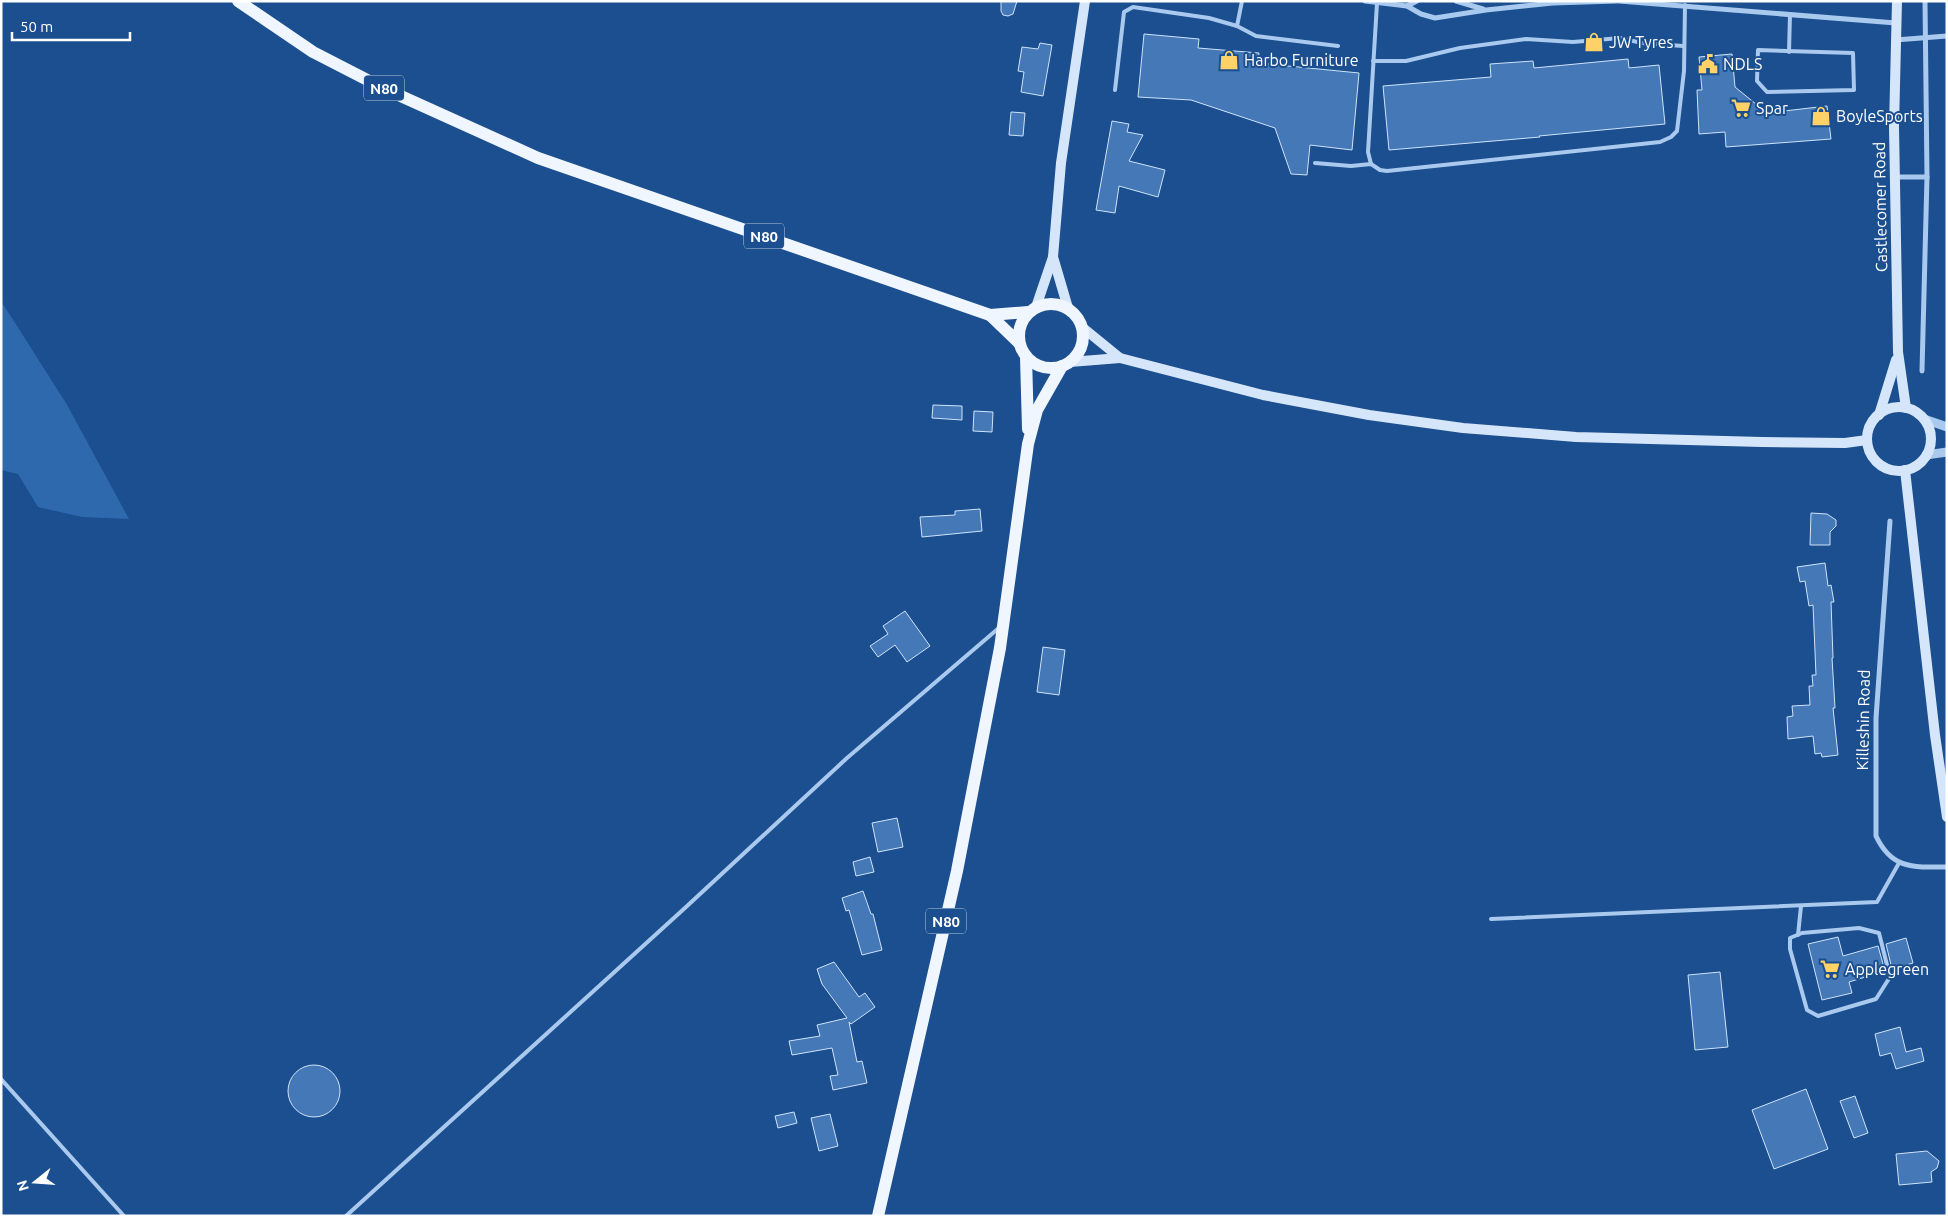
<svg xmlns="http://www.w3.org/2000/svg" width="1948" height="1217" font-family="Ubuntu,sans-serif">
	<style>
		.green { fill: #2e69ad }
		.building { fill: #4478b7; stroke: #cfe3fa }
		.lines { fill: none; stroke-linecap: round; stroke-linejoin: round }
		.service { stroke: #a9c9ee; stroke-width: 4 }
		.minor { stroke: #a9c9ee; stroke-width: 5 }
		.tertiary { stroke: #a9c9ee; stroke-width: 9 }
		.secondary { stroke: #d6e6fa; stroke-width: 10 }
		.primary { stroke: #f0f6ff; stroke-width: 12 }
		.labels { text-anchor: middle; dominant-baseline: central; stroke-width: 4; stroke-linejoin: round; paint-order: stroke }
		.shield { fill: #1b4f8f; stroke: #bbcadd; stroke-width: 1 }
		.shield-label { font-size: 15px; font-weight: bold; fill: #fff }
		.poi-label { font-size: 16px; fill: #fff; stroke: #1b4f8f; text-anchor: start }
		.street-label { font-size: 16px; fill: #fff; stroke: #1b4f8f }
	</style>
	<rect width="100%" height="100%" fill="#1b4f8f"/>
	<!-- green -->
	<polygon class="green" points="1,301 66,403 129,519 82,517 38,507 18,474 1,470"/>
	<!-- building -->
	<g class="building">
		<polygon points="1001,1 1017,1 1013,14 1008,16 1003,15 1001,11"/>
		<polygon points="1144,34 1199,39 1198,48 1259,53 1258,63 1359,73 1352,150 1310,145 1307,175 1291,174 1275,128 1191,100 1138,97"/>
		<polygon points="1040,43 1052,45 1043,96 1021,92 1024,72 1018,71 1022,47 1038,49"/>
		<polygon points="1732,54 1735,87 1767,113 1827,106 1831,139 1726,147 1725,132 1699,134 1697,90 1702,90 1699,57"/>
		<polygon points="1628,59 1629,68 1659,65 1665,124 1539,136 1540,137 1389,150 1383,86 1491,77 1490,64 1533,61 1534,68"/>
		<polygon points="1011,112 1025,113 1023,136 1009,135"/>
		<polygon points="1112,121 1129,124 1127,132 1143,135 1129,161 1165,170 1158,197 1119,186 1115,213 1096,210"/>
		<polygon points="933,405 962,406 962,420 932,418"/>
		<polygon points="974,411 993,412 992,432 973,431"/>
		<polygon points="980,509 982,531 922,537 920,517 955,515 955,511"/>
		<polygon points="1811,513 1827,514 1836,520 1836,526 1830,532 1830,545 1810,545"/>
		<polygon points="1825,563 1828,586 1831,585 1834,602 1831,602 1833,658 1832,658 1835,708 1833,708 1838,755 1822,757 1821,753 1815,754 1813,736 1788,739 1787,717 1793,716 1792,706 1810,705 1809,686 1813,686 1812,675 1816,675 1813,605 1809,606 1805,581 1800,582 1797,567"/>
		<polygon points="905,611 930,646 907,662 895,645 878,657 870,646 888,634 883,626"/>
		<polygon points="1043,647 1065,650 1059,695 1037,692"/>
		<polygon points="897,818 903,847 878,852 872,823"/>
		<polygon points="870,857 874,872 856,876 853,862"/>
		<polygon points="863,891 871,914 873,914 882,950 862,955 849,910 846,911 842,898"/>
		<polygon points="1838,937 1843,956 1878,946 1885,971 1849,982 1852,993 1822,1000 1808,944"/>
		<polygon points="1906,938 1913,963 1892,969 1886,944"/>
		<polygon points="834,962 859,997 865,993 875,1007 851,1024 849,1022 857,1062 862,1061 867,1083 833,1090 830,1076 838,1075 832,1048 792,1055 789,1041 820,1036 817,1025 847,1018 822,984 817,969"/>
		<polygon points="1720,972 1728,1047 1695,1050 1688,975"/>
		<polygon points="1900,1027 1906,1052 1921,1048 1924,1061 1896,1069 1891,1053 1880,1056 1875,1034"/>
		<circle cx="314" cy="1091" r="26"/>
		<polygon points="1806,1089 1828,1149 1774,1169 1752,1110"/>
		<polygon points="1855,1096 1868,1133 1854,1138 1840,1101"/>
		<polygon points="794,1112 797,1123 778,1128 775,1116"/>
		<polygon points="830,1114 838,1146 819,1151 811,1118"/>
		<polygon points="1927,1151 1939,1161 1937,1168 1931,1172 1932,1182 1899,1185 1896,1154"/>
	</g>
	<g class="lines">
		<!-- service -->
		<g class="service">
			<polyline points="1237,26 1242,1"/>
			<polygon points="1758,50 1853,53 1854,90 1767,92 1757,81"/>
			<polyline points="1789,52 1790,14"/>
			<polyline points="1373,61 1406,61 1460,48 1526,39 1573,42 1620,38 1642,43 1683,46"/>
			<polyline points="1115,90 1124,12 1133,7 1209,18 1237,26 1256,36 1338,46"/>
			<polyline points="1315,163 1351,166 1371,164 1380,170 1387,171 1660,142 1671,137 1677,131 1684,71 1685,5"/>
			<polyline points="1371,164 1368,152 1377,3"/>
			<polyline points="1491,919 1877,902 1899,863"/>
			<polygon points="1859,928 1879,933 1890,977 1876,999 1818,1016 1807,1010 1790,949 1790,938 1802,933"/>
			<polyline points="1798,935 1801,906"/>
			<polyline points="1,1079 124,1216"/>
			<polyline points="346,1216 686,907 847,758 1000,627"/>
		</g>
		<!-- minor -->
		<g class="minor">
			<polyline points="1365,1 1407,6 1421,14 1435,18 1486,10 1553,3 1617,1"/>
			<polyline points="1456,1 1483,9"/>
			<polyline points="1619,1 1896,23"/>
			<polyline points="1407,6 1417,1"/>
			<polyline points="1895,40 1947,36"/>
			<polyline points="1895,177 1927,177"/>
			<polyline points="1922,371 1927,177 1925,1"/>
			<path d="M1890,521L1876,718V836C1892,870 1914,867 1947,867"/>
		</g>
		<!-- tertiary -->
		<g class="tertiary">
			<polyline points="1924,419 1947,427"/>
			<polyline points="1926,455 1947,452"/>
		</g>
		<!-- secondary -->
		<g class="secondary">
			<polyline points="1897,1 1894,127 1898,352 1906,408"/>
			<polyline points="1053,257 1068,308"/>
			<polyline points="1036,307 1053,257 1061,163 1085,1"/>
			<polyline points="1082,327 1120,358 1263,395 1369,415 1463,428 1576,437 1762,442 1845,443 1867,440"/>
			<polyline points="1070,362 1120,358"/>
			<circle cx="1899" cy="439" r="32"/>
			<polyline points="1879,415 1896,360"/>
			<polyline points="1905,470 1935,735 1947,817"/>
		</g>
		<!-- primary -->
		<g class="primary">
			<polyline points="238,1 313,52 383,88 538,158 990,315 1028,312"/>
			<circle cx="1051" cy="336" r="32"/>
			<polyline points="990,315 1019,343"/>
			<polyline points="1026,357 1028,429"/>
			<polyline points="878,1216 957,871 1000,648 1028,444 1037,410 1062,366"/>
		</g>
	</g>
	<!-- icons -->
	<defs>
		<symbol id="shop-bare" viewBox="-9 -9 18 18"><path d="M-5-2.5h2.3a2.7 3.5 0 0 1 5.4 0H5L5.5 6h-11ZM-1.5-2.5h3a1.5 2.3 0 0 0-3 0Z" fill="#ffd166" stroke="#1b4f8f" stroke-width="2.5" paint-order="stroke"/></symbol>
		<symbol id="civic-bare" viewBox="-9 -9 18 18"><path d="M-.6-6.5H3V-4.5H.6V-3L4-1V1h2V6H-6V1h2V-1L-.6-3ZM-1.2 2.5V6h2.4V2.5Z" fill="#ffd166" stroke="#1b4f8f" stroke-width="2.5" paint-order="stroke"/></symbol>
		<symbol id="supermarket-bare" viewBox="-9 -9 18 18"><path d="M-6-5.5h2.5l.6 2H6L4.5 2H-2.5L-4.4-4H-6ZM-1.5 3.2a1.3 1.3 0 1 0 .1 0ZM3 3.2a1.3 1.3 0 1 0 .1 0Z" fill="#ffd166" stroke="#1b4f8f" stroke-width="2.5" paint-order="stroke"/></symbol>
	</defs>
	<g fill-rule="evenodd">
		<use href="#shop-bare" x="1580" y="28" width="28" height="28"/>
		<use href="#shop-bare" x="1215" y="46" width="28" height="28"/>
		<use href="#civic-bare" x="1694" y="50" width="28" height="28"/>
		<use href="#supermarket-bare" x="1727" y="94" width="28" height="28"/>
		<use href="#shop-bare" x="1807" y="102" width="28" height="28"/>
		<use href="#supermarket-bare" x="1816" y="955" width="28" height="28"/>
	</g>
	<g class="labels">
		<!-- shield labels -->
		<g class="shield">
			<rect x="364" y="75.5" width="40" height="25" rx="4"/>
			<rect x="744" y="223.5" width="40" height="25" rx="4"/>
			<rect x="926" y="908.5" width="40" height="25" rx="4"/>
		</g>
		<g class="shield-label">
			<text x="384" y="88">N80</text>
			<text x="764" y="236">N80</text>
			<text x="946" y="921">N80</text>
		</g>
		<!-- poi labels -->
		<g class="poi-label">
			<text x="1609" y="42">JW Tyres</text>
			<text x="1244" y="60">Harbo Furniture</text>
			<text x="1723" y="64">NDLS</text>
			<text x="1756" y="108">Spar</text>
			<text x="1836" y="116">BoyleSports</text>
			<text x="1845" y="969">Applegreen</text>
		</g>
		<!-- street labels -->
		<g class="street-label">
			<text transform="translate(1880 207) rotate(-91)">Castlecomer Road</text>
			<text transform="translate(1863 720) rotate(-89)">Killeshin Road</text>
		</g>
	</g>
	<!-- border -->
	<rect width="1948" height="1217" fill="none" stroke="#ffffff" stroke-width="5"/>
	<!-- north arrow -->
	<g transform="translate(35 1182) rotate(253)" stroke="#1b4f8f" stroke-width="4" paint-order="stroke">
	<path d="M0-4L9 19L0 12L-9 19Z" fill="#ffffff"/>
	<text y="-8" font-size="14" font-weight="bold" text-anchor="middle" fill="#ffffff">N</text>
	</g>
	<!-- scale -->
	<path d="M12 32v8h118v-8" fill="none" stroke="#ffffff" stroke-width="2.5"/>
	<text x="20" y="32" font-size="15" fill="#ffffff" stroke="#1b4f8f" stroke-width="4" paint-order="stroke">50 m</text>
</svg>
